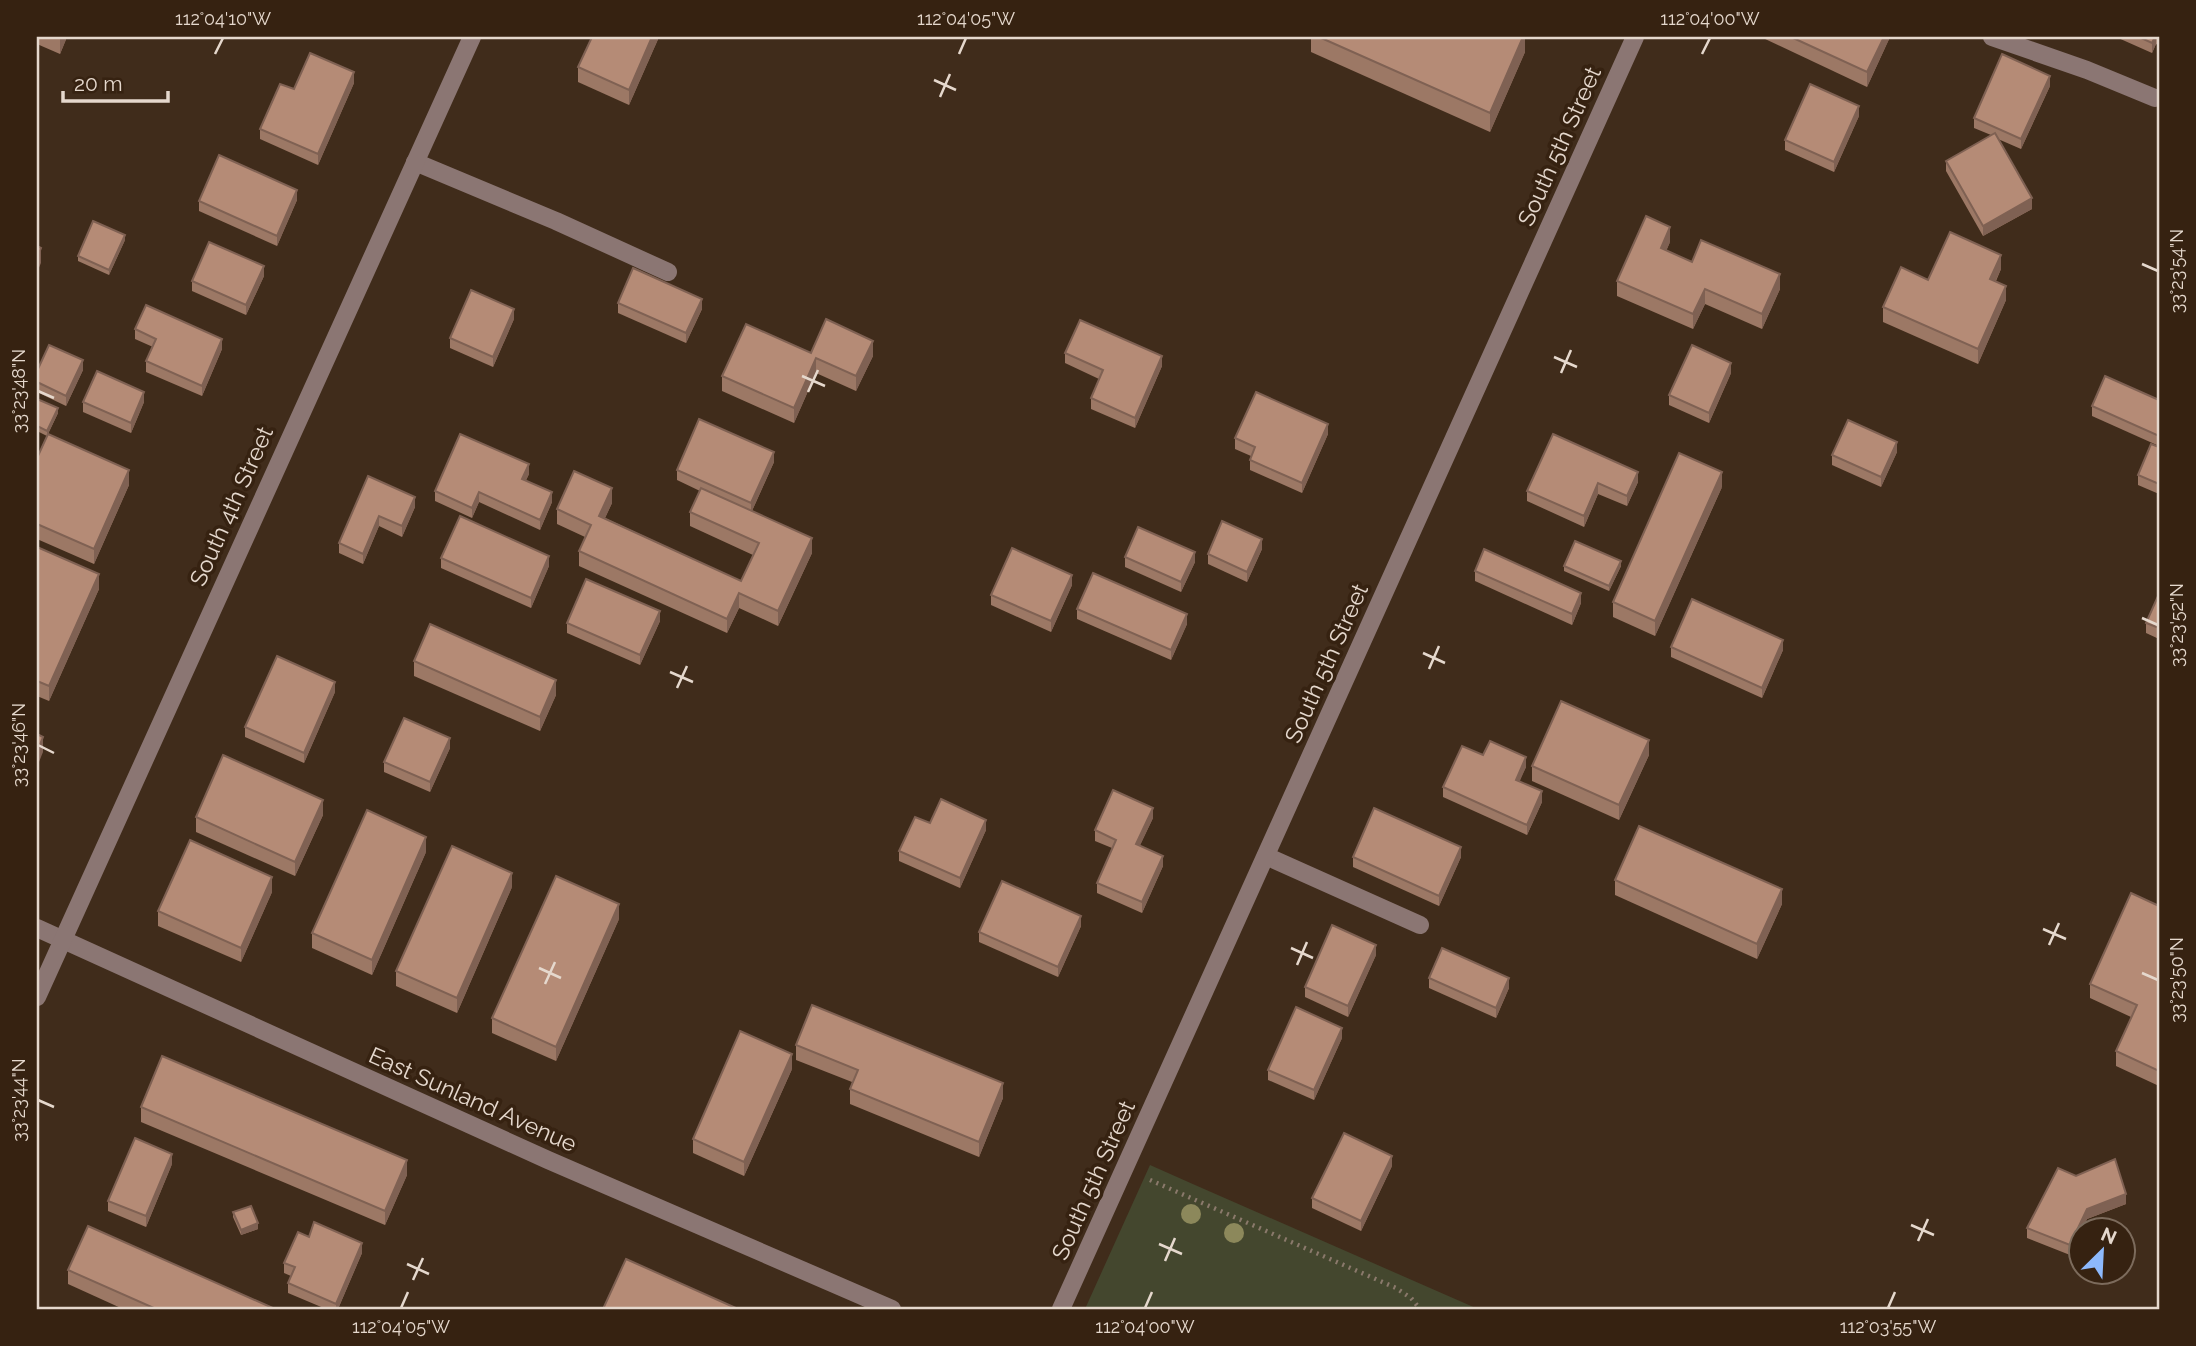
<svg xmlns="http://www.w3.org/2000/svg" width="2196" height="1346" font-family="Raleway,sans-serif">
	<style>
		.green { fill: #44472e }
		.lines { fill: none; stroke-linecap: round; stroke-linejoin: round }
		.path { stroke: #8a796b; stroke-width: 4.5; stroke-dasharray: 2 5; stroke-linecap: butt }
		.minor { stroke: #8b7673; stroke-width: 18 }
		.tree { fill: #8c885b }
		.wall { fill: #9c7865 }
		.shaded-wall { fill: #7f6153 }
		.building { fill: #b58b76; stroke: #7f6153; stroke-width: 2 }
		.ticks { fill: none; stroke: #e5d8cd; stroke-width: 2.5 }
		.labels { text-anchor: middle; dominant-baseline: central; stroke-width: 7; stroke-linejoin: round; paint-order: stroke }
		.street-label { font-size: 23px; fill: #e5d8cd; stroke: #362211 }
		.neatline { fill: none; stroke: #e5d8cd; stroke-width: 2.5 }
		.ticks-label { font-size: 18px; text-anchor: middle; fill: #e5d8cd }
	</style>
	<rect width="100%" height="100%" fill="#402c1b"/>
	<!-- green -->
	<polygon class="green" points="1150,1165 1195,1185 1478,1309 1085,1309"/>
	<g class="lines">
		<!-- path -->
		<polyline class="path" points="1150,1180 1396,1288 1411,1298 1420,1309"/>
		<!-- minor -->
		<g class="minor">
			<polyline points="1992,37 2087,70 2155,98"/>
			<polyline points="415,162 556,221 668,272"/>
			<polyline points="1266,856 1420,925"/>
			<polyline points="37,928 548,1160 892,1309"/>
			<polyline points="37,997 472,37"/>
			<polyline points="1061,1309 1635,37"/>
		</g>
	</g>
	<!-- trees -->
	<g class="tree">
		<circle cx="1191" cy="1214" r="10"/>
		<circle cx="1234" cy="1233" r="10"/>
	</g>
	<!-- wall -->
	<g class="wall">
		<polygon points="37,37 67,37 60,54 37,44"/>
		<polygon points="659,37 629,105 578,82 578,67"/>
		<polygon points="1311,37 1525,37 1525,52 1490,132 1311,52"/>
		<polygon points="1763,37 1890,37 1867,87 1763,38"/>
		<polygon points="2116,37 2159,37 2159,46 2156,44 2152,53"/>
		<polygon points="354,83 318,165 260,139 260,129 294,89"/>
		<polygon points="2050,86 2021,149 1998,139 2032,209 1983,236 1946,171 1946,161 1991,135 1974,128 1974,118"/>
		<polygon points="1859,116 1834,172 1785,150 1785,140"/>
		<polygon points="297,200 277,246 199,211 199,201"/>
		<polygon points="125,240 109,275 78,261 78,256"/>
		<polygon points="1670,242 1666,251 1692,262 1780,289 1762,329 1705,304 1693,329 1617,296 1617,281"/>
		<polygon points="2001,269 1996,281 2006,300 1978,364 1883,322 1883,307 1928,280"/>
		<polygon points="264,276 246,315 192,291 192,281"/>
		<polygon points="618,303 702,309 686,343 618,313"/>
		<polygon points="514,319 493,367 450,348 450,338"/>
		<polygon points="135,329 222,349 202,396 146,372 146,361 153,347 135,339"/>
		<polygon points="811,353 873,356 856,391 816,373 794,423 722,391 722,376"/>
		<polygon points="1065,353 1162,366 1135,428 1091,409 1091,398 1099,379 1065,363"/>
		<polygon points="83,370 66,406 37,392 37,371"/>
		<polygon points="1731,373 1709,423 1669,405 1669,395"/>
		<polygon points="37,399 58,413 48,434 129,485 94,564 37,539 37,458 47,436 37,431"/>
		<polygon points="2159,400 2159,446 2092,416 2092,406"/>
		<polygon points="83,402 144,402 131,433 83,412"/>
		<polygon points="1328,434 1302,493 1250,470 1250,460 1251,456 1235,449 1235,438"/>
		<polygon points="1553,434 1638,482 1627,506 1598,494 1584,527 1527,501 1527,491"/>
		<polygon points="2159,447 2159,494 2138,485 2138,475"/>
		<polygon points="1897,452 1881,487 1832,465 1832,455"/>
		<polygon points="774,462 752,511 812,553 778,626 739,608 727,633 579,566 579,551 585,537 557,524 557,509 612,503 605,518 741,581 753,555 690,526 690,512 700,491 677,480 677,470"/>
		<polygon points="529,474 526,480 552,502 540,530 479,502 472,518 435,501 435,491"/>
		<polygon points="368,476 415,507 402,537 379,526 363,564 339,553 339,543"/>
		<polygon points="1722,487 1655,636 1613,617 1613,602"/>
		<polygon points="37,547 99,589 49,701 37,696"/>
		<polygon points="1262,549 1247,582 1208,564 1208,554"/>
		<polygon points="1125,557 1195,562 1181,592 1125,567"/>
		<polygon points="441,558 549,566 531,608 441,568"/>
		<polygon points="1564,566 1621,566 1609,591 1564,571"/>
		<polygon points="1475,571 1581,603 1572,625 1475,581"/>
		<polygon points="1072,585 1051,632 991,605 991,595"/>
		<polygon points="2159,594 2159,639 2146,633 2146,623"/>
		<polygon points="1077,609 1187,624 1171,660 1077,619"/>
		<polygon points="660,621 640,665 567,633 567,623"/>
		<polygon points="1671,647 1783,650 1762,698 1671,657"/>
		<polygon points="414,661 556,695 540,731 414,676"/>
		<polygon points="335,692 304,763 245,737 245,727"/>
		<polygon points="450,748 430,792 384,772 384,762"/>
		<polygon points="1483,755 1526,767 1519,781 1542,802 1527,835 1443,797 1443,787"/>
		<polygon points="1649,755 1619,820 1532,781 1532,766"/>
		<polygon points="323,815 295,876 196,832 196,817"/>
		<polygon points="1153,818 1140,845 1163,866 1142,913 1097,893 1097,883 1112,848 1095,841 1095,830"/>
		<polygon points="930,823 986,830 960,888 899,861 899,851"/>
		<polygon points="426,852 372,975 312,948 312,933"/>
		<polygon points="1353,857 1461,857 1439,906 1353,867"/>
		<polygon points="1615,880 1782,904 1757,959 1615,895"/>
		<polygon points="512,887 457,1013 396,986 396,971"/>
		<polygon points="272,892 241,962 158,926 158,911"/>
		<polygon points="2159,906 2159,1086 2116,1066 2116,1051 2131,1017 2090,998 2090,984"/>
		<polygon points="619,919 556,1061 492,1033 492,1018"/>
		<polygon points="1081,926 1058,977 979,942 979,932"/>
		<polygon points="1376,955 1348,1017 1305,997 1305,987"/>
		<polygon points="1429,978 1509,988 1496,1018 1429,988"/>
		<polygon points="1342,1038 1314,1100 1268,1080 1268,1070"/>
		<polygon points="796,1045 1003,1098 979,1157 850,1104 850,1089 852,1082 796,1060"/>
		<polygon points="792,1069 744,1176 693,1153 693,1139"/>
		<polygon points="141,1107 407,1175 385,1225 141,1122"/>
		<polygon points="172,1164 146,1227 108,1211 108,1201"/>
		<polygon points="1392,1166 1361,1231 1312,1208 1312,1198"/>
		<polygon points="2076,1176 2126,1204 2087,1219 2082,1230 2081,1230 2081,1233 2070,1255 2027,1238 2027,1228"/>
		<polygon points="233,1212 258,1229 241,1235 233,1217"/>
		<polygon points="309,1237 362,1253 338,1309 326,1309 288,1293 288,1283 291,1276 284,1273 284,1263"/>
		<polygon points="68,1270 275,1309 123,1309 68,1284"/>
	</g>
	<!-- shaded-wall -->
	<g class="shaded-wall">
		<polygon points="61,37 67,37 60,54 60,39"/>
		<polygon points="652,37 659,37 629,105 629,90"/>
		<polygon points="1523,37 1525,37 1525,52 1490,132 1490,113"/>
		<polygon points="1884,37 1890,37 1867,87 1867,72"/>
		<polygon points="2155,37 2156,37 2156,44 2152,53 2152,43"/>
		<polygon points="354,72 354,83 318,165 318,154"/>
		<polygon points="2050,76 2050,86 2021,149 2021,139"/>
		<polygon points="1859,106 1859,116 1834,172 1834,162"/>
		<polygon points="297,190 297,200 277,246 277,236"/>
		<polygon points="2032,198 2032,209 1983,236 1983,226"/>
		<polygon points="1670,227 1670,242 1661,263 1661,248"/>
		<polygon points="125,235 125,240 109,275 109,270"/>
		<polygon points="41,248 41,263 37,272 37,258"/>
		<polygon points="2001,255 2001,269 1990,293 1990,279"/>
		<polygon points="264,266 264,276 246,315 246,305"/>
		<polygon points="1780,274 1780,289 1762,329 1762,314"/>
		<polygon points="2006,286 2006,300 1978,364 1978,349"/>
		<polygon points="1705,289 1705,304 1693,329 1693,314"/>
		<polygon points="702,299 702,309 686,343 686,333"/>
		<polygon points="514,309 514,319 493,367 493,357"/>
		<polygon points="222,339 222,349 202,396 202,386"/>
		<polygon points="873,341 873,356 856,391 856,376"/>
		<polygon points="1162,356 1162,366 1135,428 1135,418"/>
		<polygon points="816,358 816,373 794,423 794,408"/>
		<polygon points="83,360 83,370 66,406 66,396"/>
		<polygon points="1731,363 1731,373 1709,423 1709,413"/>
		<polygon points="144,392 144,402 131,433 131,423"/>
		<polygon points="58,408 58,413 47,436 47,431"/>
		<polygon points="1328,424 1328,434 1302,493 1302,483"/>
		<polygon points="1897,442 1897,452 1881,487 1881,477"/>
		<polygon points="774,452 774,462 751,513 751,503"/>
		<polygon points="529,464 529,474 522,489 522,479"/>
		<polygon points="129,470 129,485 94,564 94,549"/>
		<polygon points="1638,472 1638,482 1627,506 1627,496"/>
		<polygon points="1722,472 1722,487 1655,636 1655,621"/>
		<polygon points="1598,483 1598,494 1584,527 1584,516"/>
		<polygon points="612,488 612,503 599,531 599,516"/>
		<polygon points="479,492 479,502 472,518 472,508"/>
		<polygon points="552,492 552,502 540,530 540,520"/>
		<polygon points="415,497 415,507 402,537 402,526"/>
		<polygon points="379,516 379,526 363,564 363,554"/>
		<polygon points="812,538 812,553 778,626 778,611"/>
		<polygon points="1262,539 1262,549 1247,582 1247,572"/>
		<polygon points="1195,552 1195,562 1181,592 1181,582"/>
		<polygon points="549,556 549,566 531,608 531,598"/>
		<polygon points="1621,561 1621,566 1609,591 1609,586"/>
		<polygon points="99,574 99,589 49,701 49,686"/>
		<polygon points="1072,575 1072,585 1051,632 1051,621"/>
		<polygon points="739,593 739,608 727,633 727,619"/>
		<polygon points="1581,593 1581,603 1572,625 1572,614"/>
		<polygon points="660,611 660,621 640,665 640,655"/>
		<polygon points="1187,614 1187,624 1171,660 1171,650"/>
		<polygon points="1783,640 1783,650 1762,698 1762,688"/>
		<polygon points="556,680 556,695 540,731 540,717"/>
		<polygon points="335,682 335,692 304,763 304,753"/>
		<polygon points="43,737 43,752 37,767 37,752"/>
		<polygon points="450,738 450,748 430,792 430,782"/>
		<polygon points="1649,740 1649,755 1619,820 1619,805"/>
		<polygon points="1526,757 1526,767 1516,790 1516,780"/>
		<polygon points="1542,791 1542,802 1527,835 1527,825"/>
		<polygon points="323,800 323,815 295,876 295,862"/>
		<polygon points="1153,808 1153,818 1136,854 1136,844"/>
		<polygon points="986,820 986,830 960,888 960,878"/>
		<polygon points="426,837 426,852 372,975 372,960"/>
		<polygon points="1461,847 1461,857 1439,906 1439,896"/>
		<polygon points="1163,856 1163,866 1142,913 1142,902"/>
		<polygon points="512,873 512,887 457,1013 457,998"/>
		<polygon points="272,877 272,892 241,962 241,948"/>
		<polygon points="1782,889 1782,904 1757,959 1757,944"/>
		<polygon points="619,904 619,919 556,1061 556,1047"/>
		<polygon points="1081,916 1081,926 1058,977 1058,967"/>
		<polygon points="1376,945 1376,955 1348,1017 1348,1006"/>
		<polygon points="1509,978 1509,988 1496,1018 1496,1008"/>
		<polygon points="1342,1028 1342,1038 1314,1100 1314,1090"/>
		<polygon points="792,1054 792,1069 744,1176 744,1162"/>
		<polygon points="1003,1083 1003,1098 979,1157 979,1142"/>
		<polygon points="172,1154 172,1164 146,1227 146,1216"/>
		<polygon points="1392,1156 1392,1166 1361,1231 1361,1221"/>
		<polygon points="407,1160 407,1175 385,1225 385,1211"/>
		<polygon points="2126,1194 2126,1204 2087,1219 2082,1230 2081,1230 2081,1233 2070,1255 2070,1245 2087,1209"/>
		<polygon points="258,1223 258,1229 241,1235 241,1230"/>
		<polygon points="362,1243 362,1253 338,1309 336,1309 336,1304"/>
	</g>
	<!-- building -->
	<g class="building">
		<polygon points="592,37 652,37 629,90 578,67"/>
		<polygon points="1319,37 1523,37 1490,113"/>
		<polygon points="1791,37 1884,37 1867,72"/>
		<polygon points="2139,37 2155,37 2152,43"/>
		<polygon points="310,53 354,72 318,154 260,129 280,84 294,89"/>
		<polygon points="2002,54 2050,76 2021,139 1974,118"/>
		<polygon points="1810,84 1859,106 1834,162 1785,140"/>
		<polygon points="1995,133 2032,198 1983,226 1946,161"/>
		<polygon points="219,155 297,190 277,236 199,201"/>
		<polygon points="1646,216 1670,227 1661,248 1692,262 1701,240 1780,274 1762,314 1705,289 1693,314 1617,281"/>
		<polygon points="93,221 125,235 109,270 78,256"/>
		<polygon points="1950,232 2001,255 1990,279 2006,286 1978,349 1883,307 1901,267 1928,280"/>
		<polygon points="209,242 264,266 246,305 192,281"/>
		<polygon points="37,246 41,248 37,258"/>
		<polygon points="633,268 702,299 686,333 618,303"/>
		<polygon points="471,290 514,309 493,357 450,338"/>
		<polygon points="146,305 222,339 202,386 146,361 156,339 135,329"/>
		<polygon points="826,319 873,341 856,376 816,358 794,408 722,376 746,324 811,353"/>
		<polygon points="1080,320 1162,356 1135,418 1091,398 1103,370 1065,353"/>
		<polygon points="49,345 83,360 66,396 37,382 37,371"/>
		<polygon points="1692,345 1731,363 1709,413 1669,395"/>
		<polygon points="97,371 144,392 131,423 83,402"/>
		<polygon points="2105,376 2159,400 2159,436 2092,406"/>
		<polygon points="1256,392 1328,424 1302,483 1250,460 1255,447 1235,438"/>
		<polygon points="37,399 58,408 47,431 37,426"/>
		<polygon points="699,419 774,452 751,503 677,470"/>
		<polygon points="1848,420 1897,442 1881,477 1832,455"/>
		<polygon points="48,434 129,470 94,549 37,524 37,458"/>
		<polygon points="460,434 529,464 522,479 552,492 540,520 479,492 472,508 435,491"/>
		<polygon points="1553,434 1638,472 1627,496 1598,483 1584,516 1527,491"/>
		<polygon points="2151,444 2159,447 2159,484 2138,475"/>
		<polygon points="1679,453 1722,472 1655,621 1613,602"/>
		<polygon points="574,471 612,488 599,516 741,581 759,543 690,512 701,488 812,538 778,611 739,593 727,619 579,551 591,525 557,509"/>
		<polygon points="368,476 415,497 402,526 379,516 363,554 339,543"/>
		<polygon points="460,516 549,556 531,598 441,558"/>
		<polygon points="1222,521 1262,539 1247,572 1208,554"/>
		<polygon points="1138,527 1195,552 1181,582 1125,557"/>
		<polygon points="1575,541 1621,561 1609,586 1564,566"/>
		<polygon points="37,547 99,574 49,686 37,681"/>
		<polygon points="1012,548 1072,575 1051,621 991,595"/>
		<polygon points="1484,549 1581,593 1572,614 1475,571"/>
		<polygon points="1093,573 1187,614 1171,650 1077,609"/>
		<polygon points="586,579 660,611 640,655 567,623"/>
		<polygon points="2159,594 2159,628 2146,623"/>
		<polygon points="1692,599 1783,640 1762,688 1671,647"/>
		<polygon points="430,624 556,680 540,717 414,661"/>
		<polygon points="277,656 335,682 304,753 245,727"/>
		<polygon points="1561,701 1649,740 1619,805 1532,766"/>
		<polygon points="404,718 450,738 430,782 384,762"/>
		<polygon points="37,734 43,737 37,752"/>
		<polygon points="1490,741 1526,757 1516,780 1542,791 1527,825 1443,787 1462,746 1483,755"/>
		<polygon points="223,755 323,800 295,862 196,817"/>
		<polygon points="1113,790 1153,808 1136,844 1163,856 1142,902 1097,883 1116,840 1095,830"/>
		<polygon points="941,799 986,820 960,878 899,851 915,817 930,823"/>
		<polygon points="1374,808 1461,847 1439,896 1353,857"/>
		<polygon points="367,810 426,837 372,960 312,933"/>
		<polygon points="1639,826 1782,889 1757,944 1615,880"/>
		<polygon points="190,840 272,877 241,948 158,911"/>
		<polygon points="452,846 512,873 457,998 396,971"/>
		<polygon points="556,876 619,904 556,1047 492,1018"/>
		<polygon points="1002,881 1081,916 1058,967 979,932"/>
		<polygon points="2131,893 2159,906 2159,1071 2116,1051 2137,1005 2090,984"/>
		<polygon points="1332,925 1376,945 1348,1006 1305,987"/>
		<polygon points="1442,948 1509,978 1496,1008 1429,978"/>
		<polygon points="812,1005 1003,1083 979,1142 850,1089 858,1070 796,1045"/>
		<polygon points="1296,1007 1342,1028 1314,1090 1268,1070"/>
		<polygon points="740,1031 792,1054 744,1162 693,1139"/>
		<polygon points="162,1056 407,1160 385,1211 141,1107"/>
		<polygon points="1344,1133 1392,1156 1361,1221 1312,1198"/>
		<polygon points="135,1138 172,1154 146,1216 108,1201"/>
		<polygon points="2115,1159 2126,1194 2087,1209 2070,1245 2027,1228 2058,1168 2076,1176"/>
		<polygon points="251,1206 258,1223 241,1230 233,1212"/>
		<polygon points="314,1222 362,1243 336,1304 288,1283 295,1267 284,1263 298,1232 309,1237"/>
		<polygon points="88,1226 275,1309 156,1309 68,1270"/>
		<polygon points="626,1259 738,1309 603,1309"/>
	</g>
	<!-- ticks -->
	<path class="ticks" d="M215,54L223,38M959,54L966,38M1702,54L1710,38M934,80L956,90M940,97L950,74M2142,264L2158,271M1554,357L1577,367M1561,373L1571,350M802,376L825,386M38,391L54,398M808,392L818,370M2142,618L2158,625M1423,653L1445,663M1429,669L1439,646M670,672L693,682M677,688L687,666M38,745L54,753M2043,929L2066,939M2049,945L2059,923M1291,948L1313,958M1297,965L1307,942M539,968L561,978M2142,973L2158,980M545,984L555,962M38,1100L54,1107M1911,1225L1934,1235M1918,1241L1928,1219M1159,1244L1182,1254M1165,1261L1175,1238M407,1264L429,1274M413,1280L423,1258M401,1308L408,1292M1145,1308L1152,1292M1888,1308L1895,1292"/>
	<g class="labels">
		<!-- street labels -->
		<g class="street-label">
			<text transform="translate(1559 146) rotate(-66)">South 5th Street</text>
			<text transform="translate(231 506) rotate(-66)">South 4th Street</text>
			<text transform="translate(1326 663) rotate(-66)">South 5th Street</text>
			<text transform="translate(473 1099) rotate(24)">East Sunland Avenue</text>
			<text transform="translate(1093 1180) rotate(-66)">South 5th Street</text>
		</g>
	</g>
	<!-- border -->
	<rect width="2196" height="1346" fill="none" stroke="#362211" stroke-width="77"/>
	<!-- north arrow -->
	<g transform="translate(2102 1251) rotate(24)"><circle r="33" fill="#362211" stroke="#7c6b5c" stroke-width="2"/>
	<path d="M0-5L12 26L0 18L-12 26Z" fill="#8db9fc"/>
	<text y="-10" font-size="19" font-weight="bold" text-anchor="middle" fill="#e5d8cd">N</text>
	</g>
	<!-- scale -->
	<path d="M63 91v10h105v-10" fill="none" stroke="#e5d8cd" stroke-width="3.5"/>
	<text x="74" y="91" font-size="21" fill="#e5d8cd" stroke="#362211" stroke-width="5" paint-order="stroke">20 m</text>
	<rect x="38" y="38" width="2120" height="1270" class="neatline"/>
	<g class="ticks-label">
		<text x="223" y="25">112°04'10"W</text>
		<text x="966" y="25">112°04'05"W</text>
		<text x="1710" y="25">112°04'00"W</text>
		<text transform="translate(2177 271) rotate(-90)" y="6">33°23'54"N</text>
		<text transform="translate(19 391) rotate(-90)" y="6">33°23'48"N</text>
		<text transform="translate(2177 625) rotate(-90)" y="6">33°23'52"N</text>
		<text transform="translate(19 745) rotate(-90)" y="6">33°23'46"N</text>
		<text transform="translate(2177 980) rotate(-90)" y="6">33°23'50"N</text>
		<text transform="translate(19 1100) rotate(-90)" y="6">33°23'44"N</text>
		<text x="401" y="1333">112°04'05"W</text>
		<text x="1145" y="1333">112°04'00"W</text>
		<text x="1888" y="1333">112°03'55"W</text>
	</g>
</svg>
